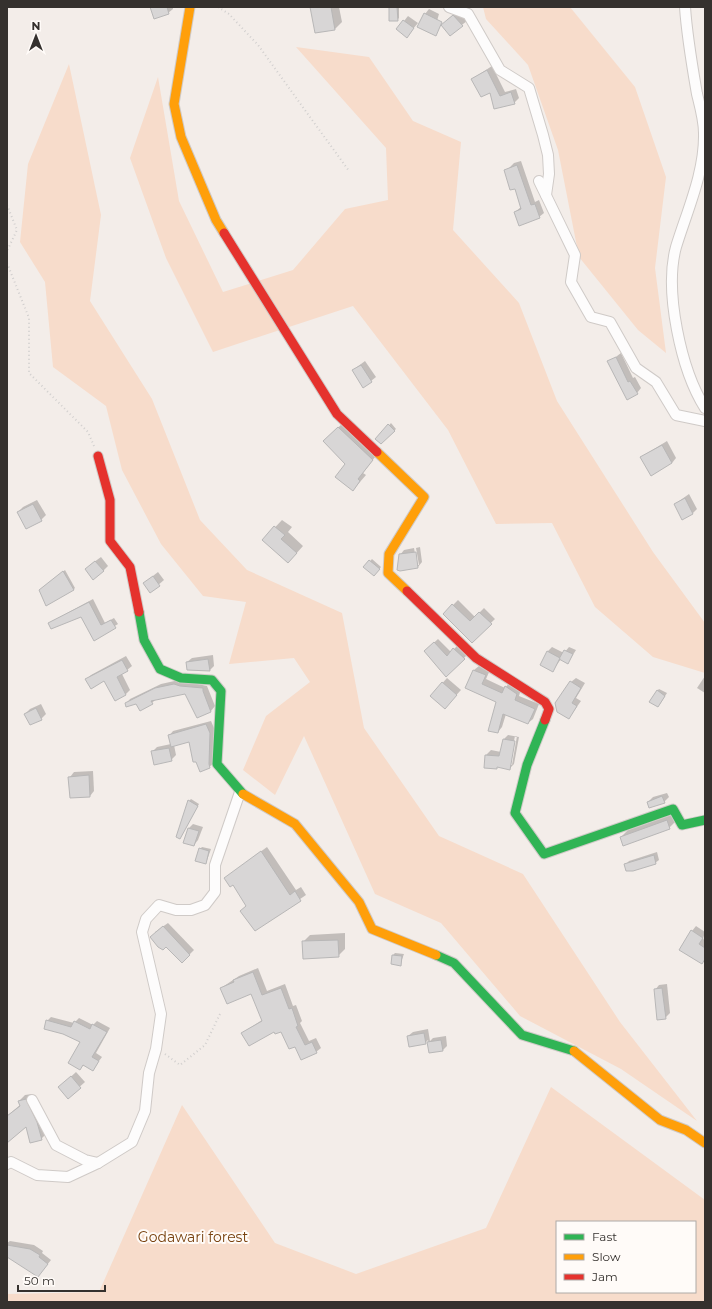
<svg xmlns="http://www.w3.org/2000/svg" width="712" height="1309" font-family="Montserrat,sans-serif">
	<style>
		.green { fill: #f7dccb; fill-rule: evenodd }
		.shadow { fill: #0003; fill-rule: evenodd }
		.building { fill: #d8d6d6; stroke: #b8b7b7 }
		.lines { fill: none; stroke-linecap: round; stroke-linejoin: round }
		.street-casing { stroke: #cfcac7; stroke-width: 12 }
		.fast-casing { stroke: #cfcac7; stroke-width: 11 }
		.slow-casing { stroke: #cfcac7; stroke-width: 11 }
		.jam-casing { stroke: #cfcac7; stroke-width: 11 }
		.path { stroke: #d1cfce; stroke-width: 2; stroke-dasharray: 1 3; stroke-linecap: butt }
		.street { stroke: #fdfcfc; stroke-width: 10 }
		.fast { stroke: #30b455; stroke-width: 9 }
		.slow { stroke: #ff9f0a; stroke-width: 9 }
		.jam { stroke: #e5322d; stroke-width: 9 }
		.labels { text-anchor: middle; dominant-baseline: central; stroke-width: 4; stroke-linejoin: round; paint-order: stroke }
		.park-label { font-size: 14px; fill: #79420f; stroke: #fffbf8 }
	</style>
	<rect width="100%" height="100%" fill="#f3ede9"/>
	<!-- green -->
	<g class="green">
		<polygon points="483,7 570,7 635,87 666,177 655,268 666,353 638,330 579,257 558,150 528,65 486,19"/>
		<polygon points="296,47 369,57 413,121 461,142 453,230 519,303 557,401 653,552 705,623 705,673 653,657 595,607 552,523 496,524 448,430 353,306 213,352 166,258 130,158 158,77 179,201 223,292 293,270 345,209 388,200 386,148"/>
		<polygon points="69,64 101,215 90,301 152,399 200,520 247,570 342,613 364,728 439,836 523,874 620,1022 697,1121 621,1069 520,1016 441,923 375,894 304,736 275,795 243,770 266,716 310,682 294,658 229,664 246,602 203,596 161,544 122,470 106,406 53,367 45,282 20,242 28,164"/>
		<path d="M551,1087L705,1200V1302H7V1294L99,1292L182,1105L275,1243L356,1274L486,1228ZM557,1222H695V1292H557Z"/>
	</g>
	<!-- shadow -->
	<g class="shadow">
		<polygon points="151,7 173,7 173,9 168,13"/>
		<polygon points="311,7 339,7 342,22 335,29 316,32"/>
		<polygon points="390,7 399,7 399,18 397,20"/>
		<polygon points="429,9 439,14 435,28 425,14"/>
		<polygon points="457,12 460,12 467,21 450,34 447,20"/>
		<polygon points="408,16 418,23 407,36 404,21"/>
		<polygon points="492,66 505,92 516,89 519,98 514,103 495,108 490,91 472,79"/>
		<polygon points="521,161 535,202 539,200 544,213 539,217 515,212 521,207 516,187 506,171 514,163"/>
		<polygon points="621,353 633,378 635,377 641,388 637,393 609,362"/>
		<polygon points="365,361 376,377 371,381 353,370"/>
		<polygon points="7,390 8,400 7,402"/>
		<polygon points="345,421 378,453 363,473 366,475 353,490 346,463 324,441"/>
		<polygon points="391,423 396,429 381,443 377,439"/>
		<polygon points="667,441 676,458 672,463 641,457"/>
		<polygon points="689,494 697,509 692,514 675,504"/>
		<polygon points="37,500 46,515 41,520 18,512 23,507"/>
		<polygon points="282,520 292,527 288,532 303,546 295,555 263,540"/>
		<polygon points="420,547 422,562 418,567 400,555 404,550 414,548 417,565 419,565 416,548"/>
		<polygon points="101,557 108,566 103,571 90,565"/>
		<polygon points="372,559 381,567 374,575 365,567"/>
		<polygon points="65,570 75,588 73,590 42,588"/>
		<polygon points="158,572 164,580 150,592 144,583"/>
		<polygon points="93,599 105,623 114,618 118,624 94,639 82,616 49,623"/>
		<polygon points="458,600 475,617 484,608 495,619 472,641 444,614"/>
		<polygon points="438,639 451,652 458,645 468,654 446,676 425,651"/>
		<polygon points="552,647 564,653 569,647 576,650 568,663 561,659 553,670 547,652"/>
		<polygon points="213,655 214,666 210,670 187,662 192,658"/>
		<polygon points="126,656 132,666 122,674 130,690 126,694 115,700 105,680 87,679 91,675"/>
		<polygon points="479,666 490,670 486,679 505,688 510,682 521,689 519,696 539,704 533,719 528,723 506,714 502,727 498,732 497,701 467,688 474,670"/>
		<polygon points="705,676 705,693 697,688"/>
		<polygon points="447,678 461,690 449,703 431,696"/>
		<polygon points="576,678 585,683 576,698 581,701 569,718 571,682"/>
		<polygon points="179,680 207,686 215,706 211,711 198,717 185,693 156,699 152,703 126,704 130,699 161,684"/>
		<polygon points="659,689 667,693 660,704 657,691"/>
		<polygon points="41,704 46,714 41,719 25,714 30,709"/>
		<polygon points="211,721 214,728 214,763 209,767 190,741 174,745 176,755 171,760 152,752 157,747 171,744 169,736 173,731"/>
		<path d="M508,735L519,737L514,764L509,769L498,766L496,768L486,755L491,750L501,752L504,739ZM515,736H517L512,765H509Z"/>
		<polygon points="93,771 94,791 90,796 70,777 74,772"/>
		<polygon points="667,793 669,797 664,802 648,802 653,797"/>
		<polygon points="191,799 199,804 180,838 189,801"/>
		<polygon points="674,814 676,821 669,828 621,837 628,830"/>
		<polygon points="193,824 203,827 198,840 194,845 189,828"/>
		<polygon points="202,847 211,849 206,863 200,849"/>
		<polygon points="267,847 296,890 301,887 306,895 256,929 241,911 247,905 233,884 225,878"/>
		<polygon points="657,852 659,860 655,863 625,865 629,861"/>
		<polygon points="168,923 194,950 182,962 155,932"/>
		<polygon points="696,926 705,932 703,939 705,940 705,959 702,962 692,931"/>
		<polygon points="345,933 345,949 338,956 303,942 310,935"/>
		<polygon points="395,953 404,954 400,965 393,955"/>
		<polygon points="258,968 267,991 285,984 293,1006 296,1005 302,1021 300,1023 309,1041 316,1038 321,1048 316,1052 295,1045 282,1031 242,1033 262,1020 252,992 221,988 239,976"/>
		<polygon points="667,984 670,1013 665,1018 655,990 659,985"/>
		<polygon points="51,1017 74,1023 79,1018 93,1025 97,1021 110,1028 96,1053 102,1057 93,1069 84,1065 80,1068 81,1042 47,1021"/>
		<polygon points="428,1029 430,1041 433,1038 446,1036 447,1046 443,1050 430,1052 428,1040 425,1043 408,1036 413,1032"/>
		<polygon points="76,1072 85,1082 68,1097 64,1083"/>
		<polygon points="32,1094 42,1116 47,1133 41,1139 26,1126 7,1141 7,1116 20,1105 19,1101 25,1095"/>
		<polygon points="10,1241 34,1245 43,1251 42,1253 51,1260 38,1276 7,1256 7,1243"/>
	</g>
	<!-- building -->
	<g class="building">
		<polygon points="150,7 167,7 169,14 154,19"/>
		<polygon points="310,7 331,7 335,30 315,33"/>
		<polygon points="389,7 397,7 398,21 389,21"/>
		<polygon points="424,13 442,22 436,36 417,27"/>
		<polygon points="453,15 463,26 450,36 441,25"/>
		<polygon points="403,20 414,28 407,38 396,29"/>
		<polygon points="487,70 500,96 511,92 515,104 494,109 490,93 481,97 471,79"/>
		<polygon points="517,165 531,205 535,204 540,218 519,226 514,212 521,209 515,189 510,190 504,170"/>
		<polygon points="616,357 628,382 630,381 638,394 627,400 607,361"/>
		<polygon points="361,365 372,382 363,388 352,370"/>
		<polygon points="388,424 395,431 381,444 375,439"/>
		<polygon points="338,427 373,460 358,479 360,481 353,491 335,477 345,464 323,441"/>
		<polygon points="662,445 672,463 651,476 640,457"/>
		<polygon points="685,498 693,514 682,520 674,504"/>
		<polygon points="33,504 42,521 26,529 17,512"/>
		<polygon points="274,526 285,535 281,539 297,553 288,563 262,540"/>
		<polygon points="416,552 418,568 400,571 397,570 399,554"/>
		<polygon points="369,560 380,569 374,576 363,567"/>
		<polygon points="95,561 104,571 93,580 85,569"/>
		<polygon points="63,571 74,590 46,606 39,590"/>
		<polygon points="153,576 160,586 150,593 143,583"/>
		<polygon points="89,602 101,625 111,620 116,628 94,641 81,617 51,629 48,623"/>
		<polygon points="452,604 470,621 479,612 492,624 472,643 443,614"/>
		<polygon points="434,642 447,656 453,648 465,659 446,677 424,651"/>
		<polygon points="564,650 573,654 568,664 559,659"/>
		<polygon points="547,651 560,658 553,672 540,665"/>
		<polygon points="208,659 210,671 187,670 186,662"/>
		<polygon points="122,660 128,671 117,677 126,695 115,701 104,681 91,689 85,679"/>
		<polygon points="473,670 486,675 482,684 502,693 505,686 517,694 515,700 535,709 528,724 503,714 498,733 488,731 496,702 465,688"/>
		<polygon points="570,681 581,688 572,703 577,706 569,719 557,712 555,703"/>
		<polygon points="442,682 457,695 445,709 430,696"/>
		<polygon points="174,684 180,686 203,688 203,691 211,712 197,718 185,694 151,701 153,704 140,711 136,704 126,707 125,703 155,688"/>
		<polygon points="657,690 665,696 658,707 649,702"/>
		<polygon points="36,708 42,720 30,725 24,714"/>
		<polygon points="206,724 210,733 209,764 210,768 200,772 196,762 193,762 189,742 171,747 168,735"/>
		<polygon points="503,739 515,741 510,770 497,767 497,769 484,768 485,755 499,756"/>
		<polygon points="169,748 172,761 154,765 151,751"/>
		<polygon points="89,775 90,797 70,798 68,777"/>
		<polygon points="662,796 665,803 649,808 647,802"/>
		<polygon points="188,800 198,806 180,839 176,837"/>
		<polygon points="667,820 670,829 623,846 620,837"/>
		<polygon points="188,828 199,831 194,846 183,843"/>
		<polygon points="199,848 209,851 206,864 195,861"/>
		<polygon points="261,851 290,895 295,891 301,901 255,931 240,911 246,906 233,885 230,887 224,878"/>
		<polygon points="654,855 656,864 633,871 626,871 624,864"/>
		<polygon points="163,926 190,955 182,963 166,947 163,950 158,947 150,937"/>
		<polygon points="691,930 703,938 699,944 705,948 705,959 702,964 679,950"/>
		<polygon points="338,940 339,957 303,959 302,941"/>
		<polygon points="392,955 402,956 401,966 391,964"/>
		<polygon points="253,972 262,995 281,988 289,1009 292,1008 298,1026 296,1027 305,1045 312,1042 317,1053 301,1060 295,1047 289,1049 281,1032 275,1034 274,1032 249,1046 241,1033 262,1021 251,994 227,1004 220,988 234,982 233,980"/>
		<polygon points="662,988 666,1019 657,1020 654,989"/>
		<polygon points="46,1020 71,1027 74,1021 90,1029 92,1024 107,1032 92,1057 99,1061 93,1071 83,1065 80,1070 68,1063 80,1042 63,1034 44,1029"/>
		<polygon points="424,1033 426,1044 409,1047 407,1036"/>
		<polygon points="441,1040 443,1051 429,1053 427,1042"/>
		<polygon points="71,1076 81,1088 68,1099 58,1087"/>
		<polygon points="26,1099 37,1122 42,1140 30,1143 26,1127 7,1143 7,1116 20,1106 18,1101"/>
		<polygon points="7,1245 30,1249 40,1255 39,1257 48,1264 38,1277 7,1257"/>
	</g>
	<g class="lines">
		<defs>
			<g id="street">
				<polyline points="449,7 468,14 500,70 529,88 543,135 548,155 549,174 546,195"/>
				<path d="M685,7C687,37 692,65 697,94C700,106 704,120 704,133C705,172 687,211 676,247C664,291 681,370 705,408"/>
				<polyline points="539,181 575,255 571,282 591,317 610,322 636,368 656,382 676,415 705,421"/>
				<polyline points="32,1100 56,1145 85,1160 98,1163"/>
				<polyline points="7,1164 11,1162 37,1175 68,1177 98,1163 132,1142 145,1111 149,1073 156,1049 161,1014 142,932 146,919 159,905 176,910 191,910 205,905 215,892 215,865 240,792"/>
			</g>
			<g id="fast">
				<polyline points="139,612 144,640 160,669 181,678 212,680 221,691 217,764 243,794"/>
				<polyline points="545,720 527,765 515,813 544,854 673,809 682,825 705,820"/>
				<polyline points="436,955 454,963 522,1035 574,1051"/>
			</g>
			<g id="slow">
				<polyline points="190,7 174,104 181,137 216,220 224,233"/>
				<polyline points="377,452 424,497 389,554 388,573 407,591"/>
				<polyline points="243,794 295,824 359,902 372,929 436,955"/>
				<polyline points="574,1051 660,1120 686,1130 705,1143"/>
			</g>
			<g id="jam">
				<polyline points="224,233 337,414 377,452"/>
				<polyline points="98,456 110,500 110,541 130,567 139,612"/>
				<polyline points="407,591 476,658 545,702 549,709 545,720"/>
			</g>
		</defs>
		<!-- street casing -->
		<use href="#street" class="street-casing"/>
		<!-- fast casing -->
		<use href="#fast" class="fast-casing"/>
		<!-- slow casing -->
		<use href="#slow" class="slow-casing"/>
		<!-- jam casing -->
		<use href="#jam" class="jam-casing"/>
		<!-- path -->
		<g class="path">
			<polyline points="218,7 229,14 258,45 349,171"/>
			<polyline points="7,205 17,230 7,251"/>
			<polyline points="7,263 29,318 29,373 88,432 94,446"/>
			<polyline points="165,1054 180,1065 205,1045 220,1014"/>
		</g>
		<!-- street -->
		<use href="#street" class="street"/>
		<!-- fast -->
		<use href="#fast" class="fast"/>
		<!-- slow -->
		<use href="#slow" class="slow"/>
		<!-- jam -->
		<use href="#jam" class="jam"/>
	</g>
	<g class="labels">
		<!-- park labels -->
		<g class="park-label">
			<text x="193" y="1237">Godawari forest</text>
		</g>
	</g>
	<!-- border -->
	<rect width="712" height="1309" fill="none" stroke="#35312e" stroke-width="16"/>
	<!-- legend -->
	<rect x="556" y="1221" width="140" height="72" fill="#fffbf8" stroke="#aeaaa7"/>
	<rect x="564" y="1234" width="20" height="6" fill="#30b455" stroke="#aeaaa7"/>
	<text x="592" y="1241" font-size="12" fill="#35312e">Fast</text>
	<rect x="564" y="1254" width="20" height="6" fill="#ff9f0a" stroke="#aeaaa7"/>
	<text x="592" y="1261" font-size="12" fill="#35312e">Slow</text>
	<rect x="564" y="1274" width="20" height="6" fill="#e5322d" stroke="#aeaaa7"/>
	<text x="592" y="1281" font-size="12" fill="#35312e">Jam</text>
	<!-- north arrow -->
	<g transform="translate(36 36)" stroke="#fffbf8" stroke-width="3" paint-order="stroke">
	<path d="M0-3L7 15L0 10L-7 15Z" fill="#35312e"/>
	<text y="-6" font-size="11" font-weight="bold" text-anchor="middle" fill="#35312e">N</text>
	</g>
	<!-- scale -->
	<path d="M18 1285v6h87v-6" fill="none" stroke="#35312e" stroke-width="2"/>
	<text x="24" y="1285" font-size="12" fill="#35312e" stroke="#fffbf8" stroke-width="3" paint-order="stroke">50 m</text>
</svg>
